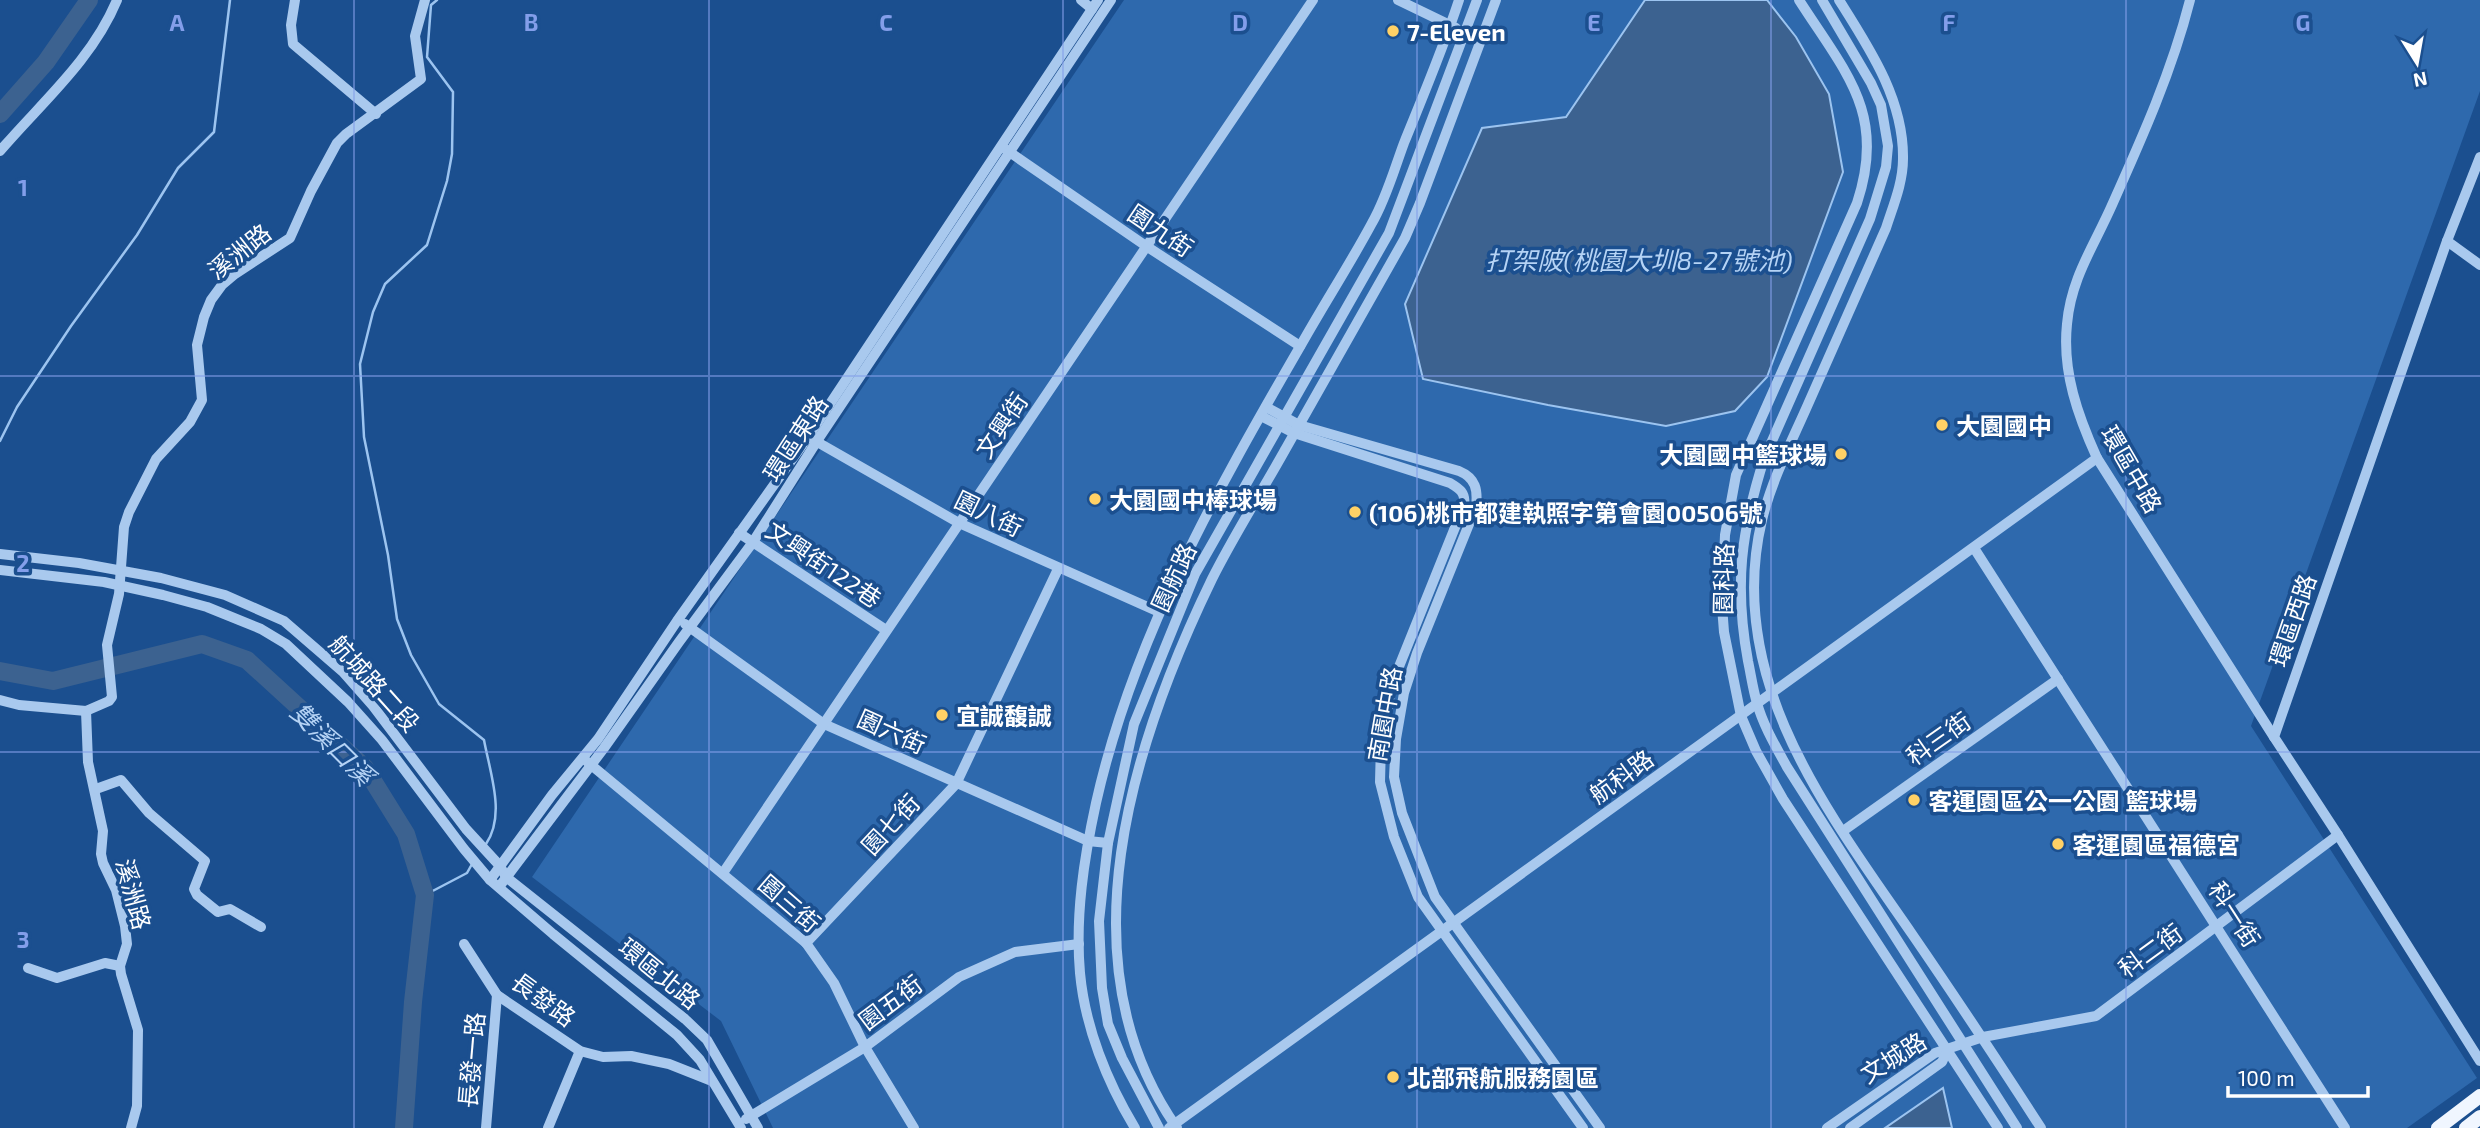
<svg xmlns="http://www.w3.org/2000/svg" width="2480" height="1128" font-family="'Exo 2','Noto Sans TC',sans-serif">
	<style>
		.green { fill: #2e69ad }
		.water { fill: #3c6290; stroke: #9cc4f0; stroke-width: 2 }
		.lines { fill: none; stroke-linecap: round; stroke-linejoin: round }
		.stream { stroke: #9cc4f0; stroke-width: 2.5 }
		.river { stroke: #3c6290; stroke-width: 18 }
		.minor { stroke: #a9c9ee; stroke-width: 10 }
		.major { stroke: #f0f6ff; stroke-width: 14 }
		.grid { fill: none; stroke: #839eea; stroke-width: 2; stroke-opacity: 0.55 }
		.poi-dot { fill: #ffd166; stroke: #1b4f8f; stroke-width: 2.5 }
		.labels { text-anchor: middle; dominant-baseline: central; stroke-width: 7; stroke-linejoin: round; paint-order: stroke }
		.poi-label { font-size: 24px; font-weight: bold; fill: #fff; stroke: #1b4f8f; text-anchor: start }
		.street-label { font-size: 24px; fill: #fff; stroke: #1b4f8f }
		.water-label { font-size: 26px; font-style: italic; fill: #b5d3f5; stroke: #1b4f8f }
		.grid-label { font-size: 23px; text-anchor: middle; font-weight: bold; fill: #839eea; stroke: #1b4f8f; stroke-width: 7; stroke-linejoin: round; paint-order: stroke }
	</style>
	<rect width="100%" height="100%" fill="#1b4f8f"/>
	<!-- green -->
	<polygon class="green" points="1124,0 2480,0 2480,91 2251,726 2477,1078 2407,1128 773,1128 721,1021 532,877"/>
	<!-- water -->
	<g class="water">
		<polygon points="1645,0 1767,0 1796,37 1829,94 1843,172 1767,377 1735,411 1666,426 1548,405 1423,379 1405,304 1482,128 1566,117"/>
		<polygon points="1943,1088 1952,1128 1885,1128"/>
	</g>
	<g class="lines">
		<!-- stream -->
		<g class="stream">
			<path d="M437,0L431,5L427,57L453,92L452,154L447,181L427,245L385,284L373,312L360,364L364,437L388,555L397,619L411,655L439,704L484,740C490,773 506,815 486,844"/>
			<polyline points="0,441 17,407 71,326 137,235 178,168 214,132 230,0"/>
			<polyline points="425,895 467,873 472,864"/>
		</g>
		<!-- river -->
		<g class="river">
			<polyline points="0,114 46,62 89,0"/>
			<polyline points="0,671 53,681 202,644 247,660 365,768 406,834 425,895 413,1002 404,1128"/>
		</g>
		<!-- minor -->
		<g class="minor">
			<polyline points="295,0 291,25 293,44 376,114"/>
			<polyline points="1081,0 1092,9"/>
			<polyline points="1398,0 1456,28"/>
			<path d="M1799,0C1845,72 1887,113 1857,203L1736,475L1725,535L1722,606L1724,632L1741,716L1756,751L1783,799L1998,1128"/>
			<path d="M1822,0L1871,83L1881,105L1888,146L1886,167L1870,219L1764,459C1741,532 1734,585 1748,661C1751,675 1753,690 1757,703C1763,725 1776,747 1787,767L2017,1128"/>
			<path d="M1839,0C1870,49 1904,100 1903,159C1903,183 1893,206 1886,228C1860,286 1835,344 1809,402C1792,441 1772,479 1762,520C1724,679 1827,811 1912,934C1956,998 1999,1063 2041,1128"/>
			<path d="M2190,0C2172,71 2142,138 2112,205C2094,246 2071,278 2067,324C2062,372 2078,416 2097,458L2274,737"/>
			<polyline points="1005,149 1146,246 1300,346"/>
			<path d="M0,151C42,102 92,60 117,0"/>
			<polyline points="2480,157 2447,241 2274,737 2338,835 2480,1061"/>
			<polyline points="2447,241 2480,265"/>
			<path d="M1266,407L1299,425L1459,471C1476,478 1478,490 1476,507L1417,653L1404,693L1396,739L1394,777L1402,813L1435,897L1600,1128"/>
			<path d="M1261,416L1294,433L1450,483C1460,489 1466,493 1464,505L1392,684L1381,744L1380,782L1394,837L1418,897L1583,1128"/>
			<polyline points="812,439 959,523 1159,612"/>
			<polyline points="739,533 886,630"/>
			<polyline points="1974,548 2345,1128"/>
			<polyline points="0,554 79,563 161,578 225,595 284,621 343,672 373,706 466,829 500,866 506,877 685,1019 707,1040 758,1128"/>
			<polyline points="0,570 104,582 163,595 207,607 261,629 286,644 348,702 382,740 464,849 490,880 553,934 677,1035 700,1060 741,1128"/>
			<polyline points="685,624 824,724 1088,841 1108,843"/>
			<polyline points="0,700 19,705 86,711 109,701 112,697 107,645 119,594 124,527 129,512 156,459 190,422 202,400 197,345 204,317 211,300 222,285 235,274 290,238 311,191 337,143 346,134 421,79 415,36 425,0"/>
			<polyline points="86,711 88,762 103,831 101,854 103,863 116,890 125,926 127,944 120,966 121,974 138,1030 137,1106 131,1128"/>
			<polyline points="585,760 806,943 834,983 865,1047 914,1128"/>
			<polyline points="96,789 121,780 149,813 205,861 194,889 197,895 218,912 230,909 261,927"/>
			<polyline points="1843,831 2058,679"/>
			<polyline points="723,873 1313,0"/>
			<polyline points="490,880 552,795 598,739 677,621 808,437 1098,0"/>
			<polyline points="499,887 604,748 679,642 753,542 817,441 1111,0"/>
			<polyline points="806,943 956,784 1058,569"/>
			<polyline points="464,944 497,995 580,1051 603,1057 631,1056 669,1064 712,1081"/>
			<polyline points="28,968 57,978 105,963 120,966"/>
			<polyline points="746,1119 865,1047 959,977 1015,952 1079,944"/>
			<polyline points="486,1128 497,995"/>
			<polyline points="548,1128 580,1051"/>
			<path d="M1135,1128C1107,1082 1085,1027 1080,973C1075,916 1084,858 1096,803C1133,638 1217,490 1301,345C1324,304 1350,264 1372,223C1386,199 1394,170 1404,143C1423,96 1443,49 1459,0"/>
			<polyline points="1159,1128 1122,1058 1108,1024 1102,988 1099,921 1108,843 1134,724 1195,574 1389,233 1477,0"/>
			<polyline points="1169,1128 2097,458"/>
			<path d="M1177,1128C1061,963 1132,744 1212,579C1234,535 1261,493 1285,450C1325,379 1365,308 1405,238L1420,203L1496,0"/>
			<polyline points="1827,1128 1935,1053 1983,1037 2096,1016 2338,835"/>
			<polyline points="1850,1128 1942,1062 1948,1049"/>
		</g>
		<!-- major -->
		<g class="major">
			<polyline points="2438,1128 2480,1096"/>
			<polyline points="2466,1128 2480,1117"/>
		</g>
	</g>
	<!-- grid -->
	<path class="grid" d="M354,0V1128M709,0V1128M1063,0V1128M1417,0V1128M1771,0V1128M2126,0V1128M0,376H2480M0,752H2480"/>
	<!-- markers -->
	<g class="poi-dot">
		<circle cx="1393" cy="31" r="7"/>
		<circle cx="1942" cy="425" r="7"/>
		<circle cx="1841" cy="454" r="7"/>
		<circle cx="1095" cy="499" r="7"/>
		<circle cx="1355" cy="512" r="7"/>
		<circle cx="942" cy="715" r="7"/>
		<circle cx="1914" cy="800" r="7"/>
		<circle cx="2058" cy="844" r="7"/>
		<circle cx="1393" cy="1077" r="7"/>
	</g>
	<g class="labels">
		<!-- poi labels -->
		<g class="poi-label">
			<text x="1407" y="31">7-Eleven</text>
			<text x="1956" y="425">大園國中</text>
			<text x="1827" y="454" text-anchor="end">大園國中籃球場</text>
			<text x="1109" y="499">大園國中棒球場</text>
			<text x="1369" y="512">(106)桃市都建執照字第會園00506號</text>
			<text x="956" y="715">宜誠馥誠</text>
			<text x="1928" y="800">客運園區公一公園 籃球場</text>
			<text x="2072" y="844">客運園區福德宮</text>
			<text x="1407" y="1077">北部飛航服務園區</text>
		</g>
		<!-- street labels -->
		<g class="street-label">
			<text transform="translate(1161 230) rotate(34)">園九街</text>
			<text transform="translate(239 251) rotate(-38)">溪洲路</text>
			<text transform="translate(1001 425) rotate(-56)">文興街</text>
			<text transform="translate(795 438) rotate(-57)">環區東路</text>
			<text transform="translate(2132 469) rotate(60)">環區中路</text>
			<text transform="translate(989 513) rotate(26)">園八街</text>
			<text transform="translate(824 564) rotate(34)">文興街122巷</text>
			<text transform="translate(1173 577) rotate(-65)">園航路</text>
			<text transform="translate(1723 579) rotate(-89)">園科路</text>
			<text transform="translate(2292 620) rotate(-71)">環區西路</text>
			<text transform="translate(375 683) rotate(48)">航城路二段</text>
			<text transform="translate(1384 714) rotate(-80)">南園中路</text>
			<text transform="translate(892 731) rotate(24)">園六街</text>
			<text transform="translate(1938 738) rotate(-35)">科三街</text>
			<text transform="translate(1621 776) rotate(-36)">航科路</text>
			<text transform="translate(890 824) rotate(-47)">園七街</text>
			<text transform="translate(134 894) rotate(75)">溪洲路</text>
			<text transform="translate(790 903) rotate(41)">園三街</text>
			<text transform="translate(2235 914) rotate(57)">科一街</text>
			<text transform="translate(2150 950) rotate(-36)">科二街</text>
			<text transform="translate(660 973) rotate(39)">環區北路</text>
			<text transform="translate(544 999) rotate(36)">長發路</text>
			<text transform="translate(890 1002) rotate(-37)">園五街</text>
			<text transform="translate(1893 1057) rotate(-32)">文城路</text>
			<text transform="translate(471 1060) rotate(-85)">長發一路</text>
		</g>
		<!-- water labels -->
		<g class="water-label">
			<text x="1639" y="259">打架陂(桃園大圳8-27號池)</text>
			<text transform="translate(333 743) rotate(45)">雙溪口溪</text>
		</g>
	</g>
	<g class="grid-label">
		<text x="177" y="31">A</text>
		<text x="531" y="31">B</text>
		<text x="886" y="31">C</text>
		<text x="1240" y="31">D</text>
		<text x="1594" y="31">E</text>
		<text x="1949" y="31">F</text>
		<text x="2303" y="31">G</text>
		<text x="23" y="196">1</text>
		<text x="23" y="572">2</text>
		<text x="23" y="948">3</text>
	</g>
	<!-- north arrow -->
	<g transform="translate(2417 63) rotate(169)" stroke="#1b4f8f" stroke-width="5" paint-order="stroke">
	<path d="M0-5L12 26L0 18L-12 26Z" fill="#ffffff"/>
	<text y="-10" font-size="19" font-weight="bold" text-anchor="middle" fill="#ffffff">N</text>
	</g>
	<!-- scale -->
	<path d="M2228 1086v10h140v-10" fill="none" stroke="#ffffff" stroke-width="3.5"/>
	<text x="2238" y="1086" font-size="21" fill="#ffffff" stroke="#1b4f8f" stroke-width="5" paint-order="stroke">100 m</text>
</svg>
